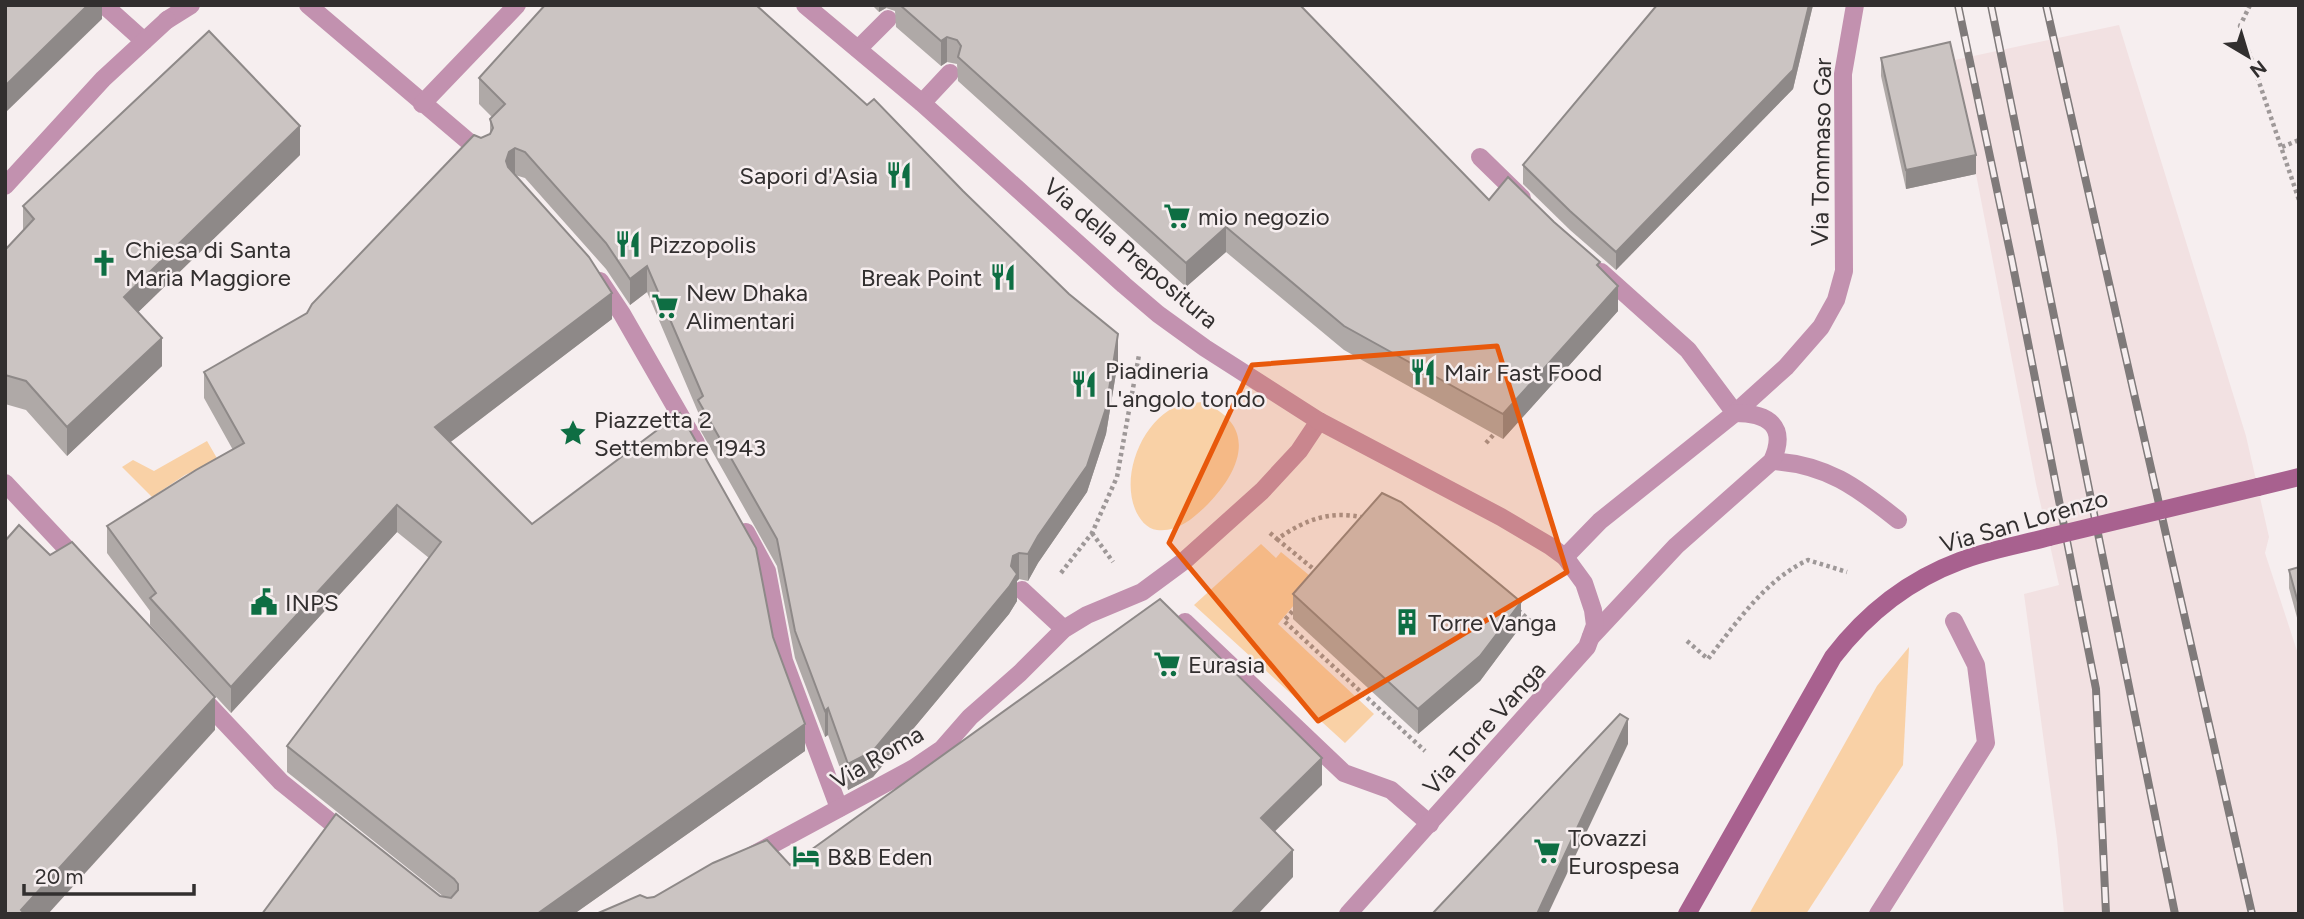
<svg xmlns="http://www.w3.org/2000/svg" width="2304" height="919" font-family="Figtree,sans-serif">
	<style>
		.built { fill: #f2e1e2 }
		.green { fill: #f9d1a6 }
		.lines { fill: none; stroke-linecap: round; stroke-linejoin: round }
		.path { stroke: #9e9898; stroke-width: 4.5; stroke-dasharray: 3.5 3.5; stroke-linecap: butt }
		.service { stroke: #c291af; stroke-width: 18 }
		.pedestrian { stroke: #c291af; stroke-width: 18 }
		.minor { stroke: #c291af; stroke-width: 18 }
		.tertiary { stroke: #c291af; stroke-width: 18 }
		.secondary { stroke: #a8618f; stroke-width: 18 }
		.rail-casing { stroke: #7f7a7a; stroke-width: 8 }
		.rail { stroke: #f6eeef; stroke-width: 5; stroke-dasharray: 16; stroke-linecap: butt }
		.secondary-bridge { stroke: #a8618f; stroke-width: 18 }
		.wall { fill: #afa9a7 }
		.shaded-wall { fill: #8e8988 }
		.building { fill: #cbc4c2; stroke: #8e8988; stroke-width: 2 }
		.marked { fill: #e8590c; fill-opacity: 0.2; stroke: #e8590c; stroke-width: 5; stroke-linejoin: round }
		.labels { text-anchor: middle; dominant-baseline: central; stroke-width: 5; stroke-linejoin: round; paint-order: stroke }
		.street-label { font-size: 24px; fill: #322f2f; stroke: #f6eeef }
		.poi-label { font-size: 24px; fill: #322f2f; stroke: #f6eeef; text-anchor: start }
	</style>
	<rect width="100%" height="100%" fill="#f6eeef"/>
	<!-- built -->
	<polygon class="built" points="2119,25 2246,436 2269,537 2265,553 2299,657 2299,914 2064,914 2057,839 2024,594 2059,585 2036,484 1976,174 1950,61"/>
	<!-- green -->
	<g class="green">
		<path d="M1202,402C1258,425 1242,469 1208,504C1195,517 1177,533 1157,530C1147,529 1139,519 1135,509C1120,472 1145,413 1186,403C1190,402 1197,403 1202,402Z"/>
		<polygon points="207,441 218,460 185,475 152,497 122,467 133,460 154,471"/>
		<polygon points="1261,544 1276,558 1281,552 1315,580 1278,624 1374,714 1345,743 1194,605"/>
		<polygon points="1909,647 1903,765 1806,914 1749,914 1877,686"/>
	</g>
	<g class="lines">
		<!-- path -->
		<g class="path">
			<polyline points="2250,5 2240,26 2299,200"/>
			<polyline points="2282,147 2299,140"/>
			<polyline points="1486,443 1496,432"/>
			<polyline points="1092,533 1113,562"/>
			<path d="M1270,533L1277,539C1307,519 1329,510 1366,518"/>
			<polyline points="1277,539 1316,571"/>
			<polyline points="1061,573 1092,533 1117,477 1139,355"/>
			<polyline points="1297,606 1284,621 1425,751"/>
			<polyline points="1518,610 1531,622"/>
			<path d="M1687,641L1708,659C1737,622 1765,580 1808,560L1847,572"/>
		</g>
		<!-- service -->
		<g class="service">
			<polyline points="858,49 888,19"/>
			<polyline points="922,103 950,73"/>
			<polyline points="1480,157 1522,198"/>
			<polyline points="1601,272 1688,350 1735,413"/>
			<path d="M1772,461C1826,464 1857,487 1898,520"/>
			<polyline points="1022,590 1064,629"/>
			<polyline points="1878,914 1986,743 1976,665 1954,621"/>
		</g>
		<!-- pedestrian -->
		<g class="pedestrian">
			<polyline points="104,5 144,41"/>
			<polyline points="308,5 482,153"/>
			<polyline points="167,20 191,5"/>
			<polyline points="422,104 517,5"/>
			<polyline points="600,281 622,314 696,443"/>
			<polyline points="746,532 767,571 784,661 839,808"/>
			<polyline points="1185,622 1344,773 1391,790 1430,824"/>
		</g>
		<!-- minor -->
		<g class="minor">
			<polyline points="5,186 103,79 167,20"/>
			<polyline points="5,483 81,564"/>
			<polyline points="1565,557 1600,521 1735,413 1786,367 1821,327 1836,300 1844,271 1843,74 1855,5"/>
			<path d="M1591,637L1676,546L1772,461C1788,426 1768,413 1735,413"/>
			<polyline points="201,697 281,782 348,836"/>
			<polyline points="751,856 914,768 942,749 970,717 1020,673 1064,629 1087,615 1142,592 1184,561 1262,491 1299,451 1319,421"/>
		</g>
		<!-- tertiary -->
		<polyline class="tertiary" points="805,5 922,103 1124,285 1158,314 1205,348 1319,421 1501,517 1550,546 1565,557 1584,583 1593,610 1595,625 1587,647 1348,914"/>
		<!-- secondary -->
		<g class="secondary">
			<polyline points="2258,487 2299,477"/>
			<path d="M1687,914L1833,657C1866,614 1909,580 1960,561C1988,550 2019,545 2049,537"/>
		</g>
		<defs>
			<g id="rail">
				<polyline points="1958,5 2012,261 2096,689 2106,914"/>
				<polyline points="1991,5 2175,914"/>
				<polyline points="2046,5 2252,914"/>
			</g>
		</defs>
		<!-- rail casing -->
		<use href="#rail" class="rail-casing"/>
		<!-- rail -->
		<use href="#rail" class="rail"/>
		<!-- secondary-bridge -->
		<polyline class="secondary-bridge" points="2049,537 2258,487"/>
	</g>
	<!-- wall -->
	<g class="wall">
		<polygon points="545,5 756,5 867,105 874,99 963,191 1069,294 1118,334 1118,361 1106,434 1087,492 1038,563 1028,581 1019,579 1017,581 1017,601 1009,614 873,777 848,790 828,735 825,737 795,658 777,566 698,426 698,412 647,292 630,305 606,269 525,178 515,175 589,257 612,293 612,319 450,442 532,524 680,413 756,548 773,637 805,724 805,751 574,914 262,914 336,814 440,896 444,897 287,772 287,746 429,558 397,532 231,713 150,625 150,611 107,553 107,526 196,470 233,450 204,398 204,372 307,313 312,304 474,135 481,138 490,134 490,119 492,117 479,104 479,78"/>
		<polygon points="872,5 1300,5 1489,200 1600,268 1618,311 1503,439 1344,350 1226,252 1186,287 958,81 957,64 947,62 941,66 896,27 895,11 886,8 879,12"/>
		<polygon points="1657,5 1813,5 1793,89 1616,270 1570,230 1523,184 1523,165"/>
		<polygon points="1881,58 1976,174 1906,189 1881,76"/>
		<polygon points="300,155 138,312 162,366 67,456 26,410 5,404 5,250 23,231 23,206"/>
		<polygon points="2299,567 2299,625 2289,588 2289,570"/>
		<polygon points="1293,594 1521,626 1480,681 1418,734 1293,619"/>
	</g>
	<!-- shaded-wall -->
	<g class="shaded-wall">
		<polygon points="88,5 102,5 102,19 5,113 5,86"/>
		<polygon points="879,5 886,5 886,8 879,12"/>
		<polygon points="1809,5 1813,5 1793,89 1616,270 1616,252"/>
		<polygon points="947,37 947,62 941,66 941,41"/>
		<polygon points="300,126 300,155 124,326 124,297"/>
		<polygon points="515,148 515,175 509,178 506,161 509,152"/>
		<polygon points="1976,155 1976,174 1906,189 1906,170"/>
		<polygon points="1226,227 1226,252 1186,287 1186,263"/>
		<polygon points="647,266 647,292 630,305 630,279"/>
		<polygon points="1618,286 1618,311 1503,439 1503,414"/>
		<polygon points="612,293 612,319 435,454 435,427"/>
		<polygon points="1118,334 1118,361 1106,434 1087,492 1038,563 1028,581 1028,554"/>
		<polygon points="162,338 162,366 67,456 67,427"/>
		<polygon points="397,505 397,532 231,713 231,687"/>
		<polygon points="1019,553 1019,579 1017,581 1017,601 1009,614 873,777 848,790 848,764 1011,566 1013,556"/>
		<polygon points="1521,602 1521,626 1480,681 1418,734 1418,709"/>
		<polygon points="215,697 215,730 48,914 21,914 21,910"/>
		<polygon points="828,708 828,735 825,737 825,711"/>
		<polygon points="1628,719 1628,744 1548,914 1537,914"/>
		<polygon points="805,724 805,751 574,914 537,914"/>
		<polygon points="1322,758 1322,785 1261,845 1261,818"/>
		<polygon points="1293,850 1293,877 1258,914 1231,914"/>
	</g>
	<!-- building -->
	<g class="building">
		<polygon points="5,5 88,5 5,86"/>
		<polygon points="545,5 756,5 867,105 874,99 963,191 1069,294 1118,334 1106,408 1087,466 1038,536 1028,554 1019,553 1013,556 1011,566 1017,574 1009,587 873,751 848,764 828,708 825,711 795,631 777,539 698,400 703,396 647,266 630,279 606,243 525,152 515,148 509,152 506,161 508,167 589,257 612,293 435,427 532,524 680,413 756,548 773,637 805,724 537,914 262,914 336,814 440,896 451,898 458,890 458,884 454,879 287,746 441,542 397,505 231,687 150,598 156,593 107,526 196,470 244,443 204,372 307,313 312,304 474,135 481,138 490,134 493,128 490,119 505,104 479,78"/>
		<polygon points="900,5 1300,5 1489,200 1508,177 1554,222 1600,262 1597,265 1618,286 1503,414 1344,326 1226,227 1186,263 958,57 961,46 957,40 947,37 941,41"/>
		<polygon points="1657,5 1809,5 1793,70 1616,252 1570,211 1523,165"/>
		<polygon points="209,31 300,126 124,297 162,338 67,427 26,381 5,375 5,250 34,219 23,206"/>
		<polygon points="1950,42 1976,155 1906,170 1881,58"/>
		<polygon points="1382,493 1401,502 1521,602 1480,656 1418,709 1293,594"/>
		<polygon points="19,525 50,555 72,542 215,697 21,910 25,914 5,914 5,541"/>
		<polygon points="2299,567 2299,606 2289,570"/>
		<polygon points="1160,599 1322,758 1261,818 1293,850 1231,914 596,914 640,895 647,898 654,897 713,863 767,840 790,865"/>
		<polygon points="1620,714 1628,719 1537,914 1432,914"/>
	</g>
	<!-- marked area -->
	<path class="marked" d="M1497,346L1567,572L1318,721L1169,543L1252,365Z"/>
	<!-- icons -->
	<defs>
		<symbol id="restaurant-bare" viewBox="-9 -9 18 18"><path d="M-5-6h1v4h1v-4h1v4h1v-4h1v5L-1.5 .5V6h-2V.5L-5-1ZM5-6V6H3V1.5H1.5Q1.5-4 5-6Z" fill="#0e6e43" stroke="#f6eeef" stroke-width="2.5" paint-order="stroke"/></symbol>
		<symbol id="supermarket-bare" viewBox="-9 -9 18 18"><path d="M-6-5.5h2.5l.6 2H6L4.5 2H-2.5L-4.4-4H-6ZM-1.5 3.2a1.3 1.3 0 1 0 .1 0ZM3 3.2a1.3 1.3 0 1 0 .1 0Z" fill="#0e6e43" stroke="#f6eeef" stroke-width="2.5" paint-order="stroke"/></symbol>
		<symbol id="church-bare" viewBox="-9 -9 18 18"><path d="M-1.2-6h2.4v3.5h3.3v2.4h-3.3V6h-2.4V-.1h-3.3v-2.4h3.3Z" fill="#0e6e43" stroke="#f6eeef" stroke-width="2.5" paint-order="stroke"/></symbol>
		<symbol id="sight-bare" viewBox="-9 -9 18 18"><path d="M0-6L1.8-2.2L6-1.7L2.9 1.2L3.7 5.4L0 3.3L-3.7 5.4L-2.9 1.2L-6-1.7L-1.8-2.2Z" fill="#0e6e43" stroke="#f6eeef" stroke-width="2.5" paint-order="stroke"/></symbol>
		<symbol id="civic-bare" viewBox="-9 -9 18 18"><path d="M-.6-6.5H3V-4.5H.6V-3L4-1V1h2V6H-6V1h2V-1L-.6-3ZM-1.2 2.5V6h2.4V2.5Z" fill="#0e6e43" stroke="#f6eeef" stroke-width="2.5" paint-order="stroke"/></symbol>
		<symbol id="building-bare" viewBox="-9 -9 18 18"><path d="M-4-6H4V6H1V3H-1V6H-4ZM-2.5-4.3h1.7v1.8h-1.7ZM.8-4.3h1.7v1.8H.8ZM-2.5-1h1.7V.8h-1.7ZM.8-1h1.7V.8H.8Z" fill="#0e6e43" stroke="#f6eeef" stroke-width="2.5" paint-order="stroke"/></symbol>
		<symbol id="hotel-bare" viewBox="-9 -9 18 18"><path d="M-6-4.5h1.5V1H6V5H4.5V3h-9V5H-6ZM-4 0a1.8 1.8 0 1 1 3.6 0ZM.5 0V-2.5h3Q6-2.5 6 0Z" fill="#0e6e43" stroke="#f6eeef" stroke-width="2.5" paint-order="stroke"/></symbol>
	</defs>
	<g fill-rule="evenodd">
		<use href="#restaurant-bare" x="880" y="156" width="38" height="38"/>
		<use href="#supermarket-bare" x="1158" y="197" width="38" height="38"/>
		<use href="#restaurant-bare" x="609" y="225" width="38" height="38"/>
		<use href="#church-bare" x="85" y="244" width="38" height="38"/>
		<use href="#restaurant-bare" x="984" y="258" width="38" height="38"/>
		<use href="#supermarket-bare" x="646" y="287" width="38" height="38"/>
		<use href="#restaurant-bare" x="1404" y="353" width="38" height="38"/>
		<use href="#restaurant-bare" x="1065" y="365" width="38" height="38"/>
		<use href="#sight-bare" x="554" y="414" width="38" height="38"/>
		<use href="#civic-bare" x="245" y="583" width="38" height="38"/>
		<use href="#building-bare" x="1388" y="603" width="38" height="38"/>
		<use href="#supermarket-bare" x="1148" y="645" width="38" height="38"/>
		<use href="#supermarket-bare" x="1528" y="832" width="38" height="38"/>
		<use href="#hotel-bare" x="787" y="837" width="38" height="38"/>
	</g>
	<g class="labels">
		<!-- street labels -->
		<g class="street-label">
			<text transform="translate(1821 152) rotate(-89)">Via Tommaso Gar</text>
			<text transform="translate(1131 253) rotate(40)">Via della Prepositura</text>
			<text transform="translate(2024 521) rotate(-16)">Via San Lorenzo</text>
			<text transform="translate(1484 728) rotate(-48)">Via Torre Vanga</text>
			<text transform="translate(877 757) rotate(-30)">Via Roma</text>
		</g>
		<!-- poi labels -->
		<g class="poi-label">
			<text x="878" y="175" text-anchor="end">Sapori d'Asia</text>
			<text x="1198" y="216">mio negozio</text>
			<text x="649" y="244">Pizzopolis</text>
			<text x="125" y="249">Chiesa di Santa<tspan x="125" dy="28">Maria Maggiore</tspan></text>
			<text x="982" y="277" text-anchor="end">Break Point</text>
			<text x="686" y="292">New Dhaka<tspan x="686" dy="28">Alimentari</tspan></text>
			<text x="1105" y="370">Piadineria<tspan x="1105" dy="28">L'angolo tondo</tspan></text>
			<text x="1444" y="372">Mair Fast Food</text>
			<text x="594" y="419">Piazzetta 2<tspan x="594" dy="28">Settembre 1943</tspan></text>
			<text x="285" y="602">INPS</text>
			<text x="1428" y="622">Torre Vanga</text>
			<text x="1188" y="664">Eurasia</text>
			<text x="1568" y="837">Tovazzi<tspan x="1568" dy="28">Eurospesa</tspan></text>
			<text x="827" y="856">B&amp;B Eden</text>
		</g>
	</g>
	<!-- border -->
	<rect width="2304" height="919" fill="none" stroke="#322f2f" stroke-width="14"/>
	<!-- north arrow -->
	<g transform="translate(2248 56) rotate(142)" stroke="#f6eeef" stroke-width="5" paint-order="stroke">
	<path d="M0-5L12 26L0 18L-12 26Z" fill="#322f2f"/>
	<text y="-10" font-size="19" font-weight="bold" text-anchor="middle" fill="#322f2f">N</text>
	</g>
	<!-- scale -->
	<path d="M24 884v10h170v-10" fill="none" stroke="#322f2f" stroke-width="3.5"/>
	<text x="35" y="884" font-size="21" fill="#322f2f" stroke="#f6eeef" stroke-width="5" paint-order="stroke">20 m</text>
</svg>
